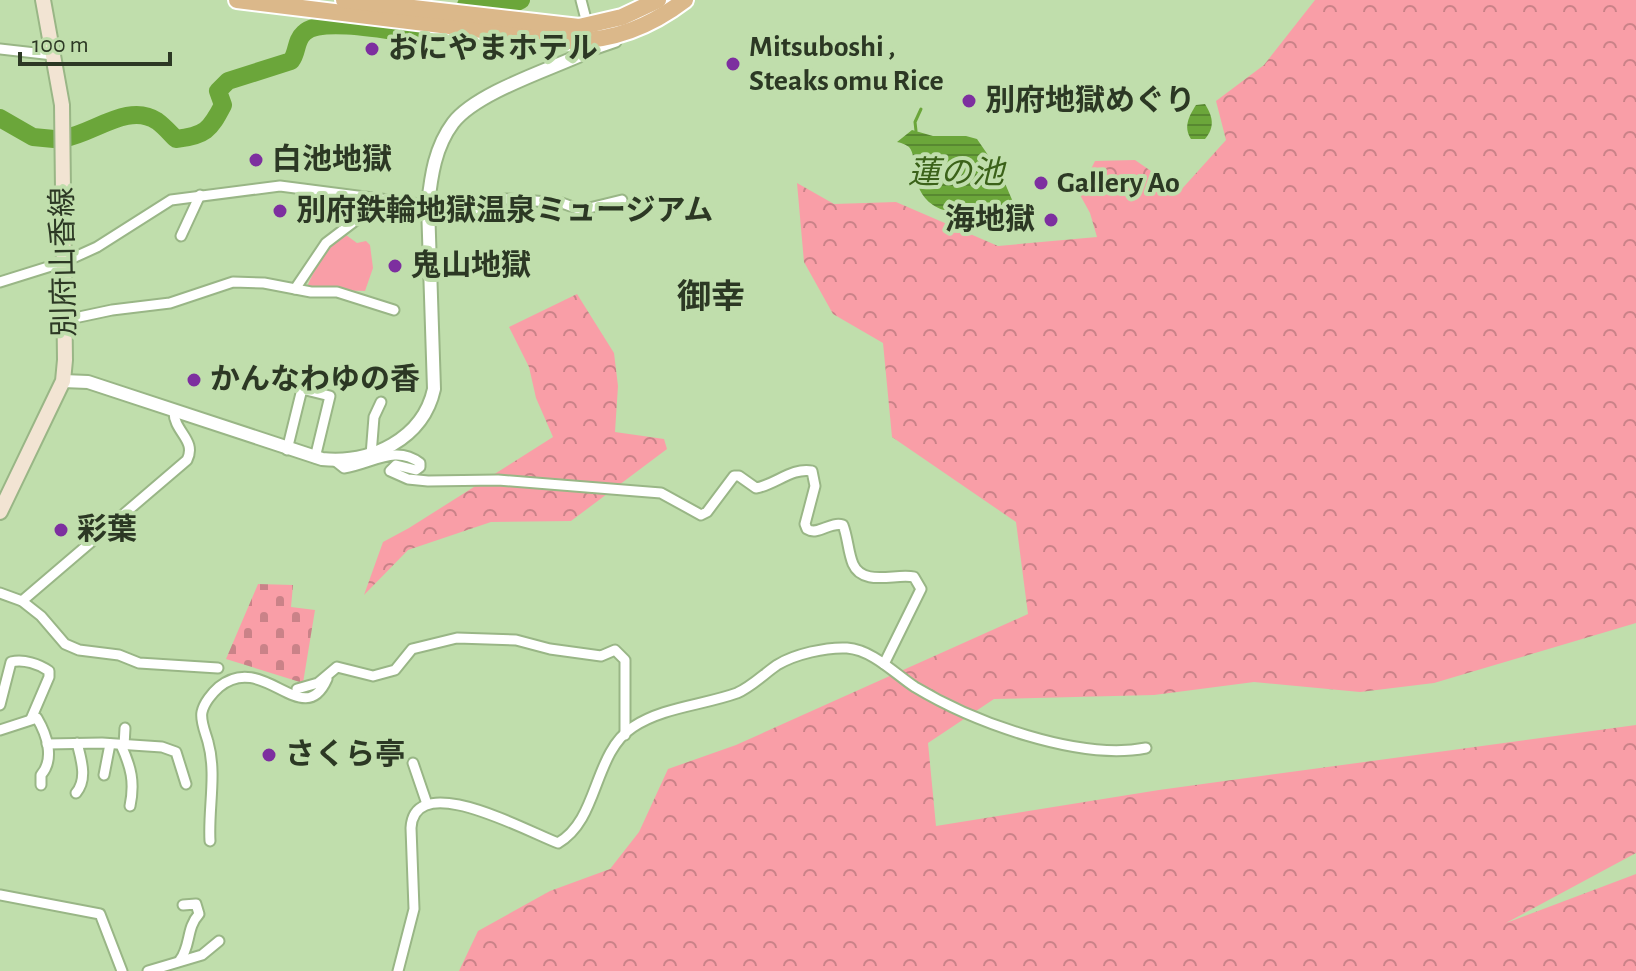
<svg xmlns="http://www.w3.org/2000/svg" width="1636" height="971" font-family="'Alegreya Sans','Noto Sans JP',sans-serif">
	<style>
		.forest { fill: url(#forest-crowns) }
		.cemetery { fill: url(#cemetery-stones) }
		.park { fill: #f99ea7 }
		.water { fill: url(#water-rules) }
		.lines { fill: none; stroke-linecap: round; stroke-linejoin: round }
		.stream { stroke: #6ba63a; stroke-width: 3 }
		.river { stroke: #6ba63a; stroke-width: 18 }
		.minor-casing { stroke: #99b686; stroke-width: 13 }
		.tertiary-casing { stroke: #99b686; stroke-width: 16 }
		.secondary-casing { stroke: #99b686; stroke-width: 18 }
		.trunk-casing { stroke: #fff; stroke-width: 20 }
		.minor { stroke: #fff; stroke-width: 9 }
		.tertiary { stroke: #fff; stroke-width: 12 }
		.secondary { stroke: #f2e4d3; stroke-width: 14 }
		.trunk { stroke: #dbb88a; stroke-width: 16 }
		.poi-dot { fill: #7d2f9f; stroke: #c0deac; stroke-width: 3 }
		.labels { text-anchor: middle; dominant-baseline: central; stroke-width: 8; stroke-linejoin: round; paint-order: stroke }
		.poi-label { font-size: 30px; font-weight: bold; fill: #2c3824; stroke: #c0deac; text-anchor: start }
		.street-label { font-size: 30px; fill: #2c3824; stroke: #c0deac }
		.water-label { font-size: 32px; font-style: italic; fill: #3b6219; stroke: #c0deac }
		.quarter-label { font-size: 34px; font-weight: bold; fill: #2c3824; stroke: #c0deac }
	</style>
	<defs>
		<pattern id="forest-crowns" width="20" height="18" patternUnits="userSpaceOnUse" patternTransform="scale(2)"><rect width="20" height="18" fill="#f99ea7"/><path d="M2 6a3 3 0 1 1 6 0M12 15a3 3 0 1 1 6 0" fill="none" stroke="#ca8288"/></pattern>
		<pattern id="cemetery-stones" width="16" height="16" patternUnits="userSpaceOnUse" patternTransform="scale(2)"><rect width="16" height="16" fill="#f99ea7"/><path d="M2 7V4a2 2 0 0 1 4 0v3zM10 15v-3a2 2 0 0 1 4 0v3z" fill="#ca8288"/></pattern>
		<pattern id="water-rules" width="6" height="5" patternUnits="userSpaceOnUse" patternTransform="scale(2)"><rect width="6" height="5" fill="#6ba63a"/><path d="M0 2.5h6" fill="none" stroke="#588831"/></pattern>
	</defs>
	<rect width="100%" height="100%" fill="#c0deac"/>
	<!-- forest -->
	<g class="forest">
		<polygon points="1315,0 1636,0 1636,623 1434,683 1360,692 1254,682 1154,695 994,699 928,743 936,826 1159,790 1636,725 1636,853 1506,923 1636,874 1636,971 459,971 478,931 550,891 610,869 639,832 668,769 736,745 1028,614 1016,522 892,437 883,343 833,314 804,262 797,183 834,204 896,202 998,246 1097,237 1090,213 1079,193 1095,161 1135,160 1180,191 1226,140 1216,101 1264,65"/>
		<polygon points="577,294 614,353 618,386 615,432 664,439 667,449 571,521 491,522 408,550 364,595 383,542 409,528 553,437 536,398 529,367 509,327"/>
	</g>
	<!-- cemetery -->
	<polygon class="cemetery" points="258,584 293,585 291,607 315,610 303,683 226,659"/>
	<!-- park -->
	<path class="park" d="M346,235L357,243L366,241L370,245L373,268L365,291L306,289C316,266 325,248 346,235Z"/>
	<!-- water -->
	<g class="water">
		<path d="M1205,104C1213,117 1215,127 1205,139H1191C1183,127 1189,116 1196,105Z"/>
		<path d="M912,130L933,136H966L977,139L1001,174L1016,209L1013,215L1001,222L998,214L1001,209C982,199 956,221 933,205C908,188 919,158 909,147C907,145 899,142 897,142Z"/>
	</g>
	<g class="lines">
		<!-- stream -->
		<polyline class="stream" points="916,131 915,122 921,109"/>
		<!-- river -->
		<g class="river">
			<polyline points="466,5 515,3 521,0"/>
			<polyline points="0,118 33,137 54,139"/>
			<path d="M65,138C94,133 129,102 157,121C164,126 170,133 176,139C205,136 210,130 223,105L218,91L228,81L291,61C298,52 295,41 304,33C321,16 396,32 421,35"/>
		</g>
		<defs>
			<g id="minor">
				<polyline points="581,0 588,27"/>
				<polyline points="0,49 53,55"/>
				<polyline points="584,53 616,42"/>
				<polyline points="181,236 200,195"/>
				<polyline points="0,282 64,262 97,247 171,200 280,186 458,209 476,209 498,199 507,199 562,203 581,210 622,200"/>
				<polyline points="295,289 326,243 372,208 372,198"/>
				<polyline points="65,320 112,310 170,303 233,282 264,283 311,292 337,292 394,310"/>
				<polyline points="287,450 302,389 330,396 315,458"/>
				<polyline points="371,455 374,417 381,402"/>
				<path d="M334,460L344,468C372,464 395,444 420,463V467L416,470L396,465L390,471L408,479L428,481L498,480L661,493L701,515L707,512L734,476H739L756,488C775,485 792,467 812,471L815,486L805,524L807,529C818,536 830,521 843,525C848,538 848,552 853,564C863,587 896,573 914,577L921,589L884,664"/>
				<polyline points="0,593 22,601 41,616 65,644 79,650 119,655 139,663 218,668"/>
				<path d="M22,601L187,460C197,440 174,432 174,412"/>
				<polyline points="297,689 318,683 337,667 373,676 395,670 412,649 457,638 516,640 550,649 601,656 615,650 625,660 625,735"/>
				<path d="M0,705L11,662C24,659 39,664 49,671V677L31,719"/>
				<path d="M0,730L37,718C47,735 55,759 41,775V785"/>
				<polyline points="47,744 102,743 162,747 176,752 186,784"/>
				<path d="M121,745C131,767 135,782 130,806"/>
				<polyline points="124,746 125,728"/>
				<polyline points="413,763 427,804"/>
				<polyline points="104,775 110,744"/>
				<path d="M76,793C88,779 81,759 77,743"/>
				<path d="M210,841C208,809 217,774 208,742C206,734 200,721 202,712C204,703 212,693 219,687C264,650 303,733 327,679"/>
				<polyline points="0,895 100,914 122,971"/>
				<path d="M180,960C191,946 186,928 199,914L196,904L183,905"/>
				<polyline points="148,971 202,955 219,941"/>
				<path d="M398,971L414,909L411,828C414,768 530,833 558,843C599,820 593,753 633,727C663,707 704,705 737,693C751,687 764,674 777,665C795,654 826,647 847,648C873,650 895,674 915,687C973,722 1079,761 1146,748"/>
			</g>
			<path id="tertiary" d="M63,381L88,382L322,459C371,464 423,439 434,389L428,205C431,176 435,147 453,123C476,93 548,70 583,54L590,45L589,34"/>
			<polyline id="secondary" points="0,512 63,381 65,360 62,105 43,0"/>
			<g id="trunk">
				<path d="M237,0L571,41C615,41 651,26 685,0"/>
				<polyline points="344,0 579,27 622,17 658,0"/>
			</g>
		</defs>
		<!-- minor casing -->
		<use href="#minor" class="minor-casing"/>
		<!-- tertiary casing -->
		<use href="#tertiary" class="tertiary-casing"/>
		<!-- secondary casing -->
		<use href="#secondary" class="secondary-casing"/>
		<!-- trunk casing -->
		<use href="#trunk" class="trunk-casing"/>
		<!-- minor -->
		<use href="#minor" class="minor"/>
		<!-- tertiary -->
		<use href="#tertiary" class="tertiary"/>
		<!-- secondary -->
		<use href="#secondary" class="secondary"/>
		<!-- trunk -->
		<use href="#trunk" class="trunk"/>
	</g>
	<!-- markers -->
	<g class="poi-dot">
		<circle cx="372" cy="49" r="8"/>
		<circle cx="733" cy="64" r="8"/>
		<circle cx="969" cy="101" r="8"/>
		<circle cx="256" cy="160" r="8"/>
		<circle cx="1041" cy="183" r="8"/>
		<circle cx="280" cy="211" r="8"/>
		<circle cx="1051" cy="220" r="8"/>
		<circle cx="395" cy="266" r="8"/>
		<circle cx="194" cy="380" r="8"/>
		<circle cx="61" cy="530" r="8"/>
		<circle cx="269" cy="755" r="8"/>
	</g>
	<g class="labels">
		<!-- poi labels -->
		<g class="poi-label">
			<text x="749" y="47">Mitsuboshi ,<tspan x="749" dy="34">Steaks omu Rice</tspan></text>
			<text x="388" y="49">おにやまホテル</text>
			<text x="985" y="101">別府地獄めぐり</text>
			<text x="272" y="160">白池地獄</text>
			<text x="1057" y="183">Gallery Ao</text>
			<text x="296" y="211">別府鉄輪地獄温泉ミュージアム</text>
			<text x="1035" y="220" text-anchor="end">海地獄</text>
			<text x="411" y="266">鬼山地獄</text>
			<text x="210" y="380">かんなわゆの香</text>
			<text x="77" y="530">彩葉</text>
			<text x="285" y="755">さくら亭</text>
		</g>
		<!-- street labels -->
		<g class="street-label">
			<text transform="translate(64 262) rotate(-91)">別府山香線</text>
		</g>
		<!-- water labels -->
		<g class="water-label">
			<text x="956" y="173">蓮の池</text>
		</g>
		<!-- quarter labels -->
		<g class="quarter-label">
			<text x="711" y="298">御幸</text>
		</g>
	</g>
	<!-- scale -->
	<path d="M20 52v12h150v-12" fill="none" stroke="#2c3824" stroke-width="4"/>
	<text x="32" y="52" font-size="24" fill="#2c3824" stroke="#c0deac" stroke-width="6" paint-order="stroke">100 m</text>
</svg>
